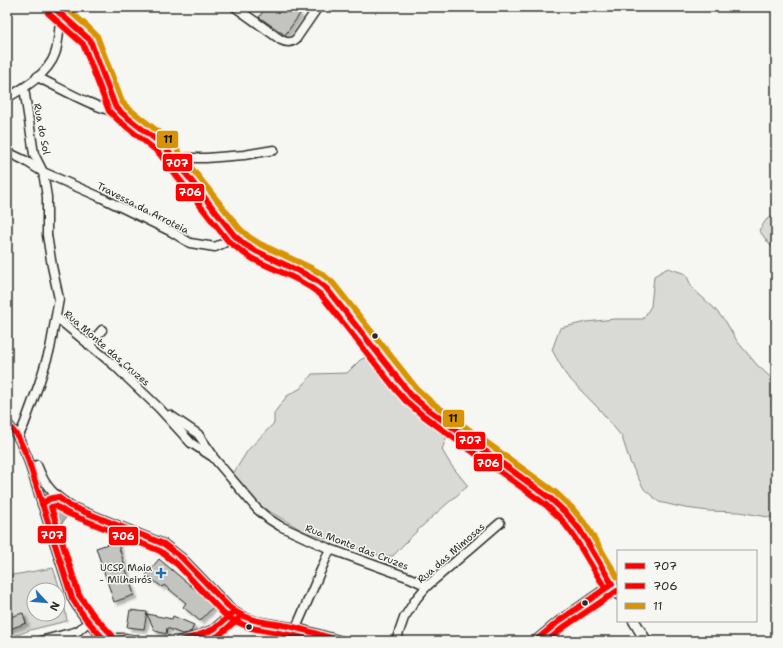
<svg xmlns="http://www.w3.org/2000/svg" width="783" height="648" font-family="'Shantell Sans',sans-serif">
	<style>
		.green { fill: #d9d9d5; stroke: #828280; fill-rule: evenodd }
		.water { fill: #aeaeab; stroke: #7a7a78 }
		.building { fill: #c3c3c0; stroke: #2b2b2b; filter: url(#shadow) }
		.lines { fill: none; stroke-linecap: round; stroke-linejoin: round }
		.minor-casing { stroke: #2b2b2b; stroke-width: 11 }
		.major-casing { stroke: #2b2b2b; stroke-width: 13 }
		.minor { stroke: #f6f6f2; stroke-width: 8 }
		.major { stroke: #f6f6f2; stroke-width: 10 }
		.bus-1-casing { stroke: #f6f6f2; stroke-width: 9 }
		.bus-2-casing { stroke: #f6f6f2; stroke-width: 9 }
		.bus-3-casing { stroke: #f6f6f2; stroke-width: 9 }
		.bus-1 { stroke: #f00; stroke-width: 6 }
		.bus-2 { stroke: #f00; stroke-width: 6 }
		.bus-3 { stroke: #d89406; stroke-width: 6 }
		.bus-dot { fill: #2b2b2b; stroke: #f6f6f2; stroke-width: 1.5 }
		.poi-dot { fill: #1f6fb2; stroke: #f6f6f2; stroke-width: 1.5 }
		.labels { text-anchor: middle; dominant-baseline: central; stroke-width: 3; stroke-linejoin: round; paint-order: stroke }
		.street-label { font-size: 10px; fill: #2b2b2b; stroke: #f6f6f2 }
		.poi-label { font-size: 10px; fill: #2b2b2b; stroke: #f6f6f2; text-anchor: end }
		.line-badge { stroke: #f6f6f2; stroke-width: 1.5 }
		.badge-label { font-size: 11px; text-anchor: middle; font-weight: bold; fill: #fff }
		.pale-badge-label { font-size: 11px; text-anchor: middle; font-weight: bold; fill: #111 }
	</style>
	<defs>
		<filter id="shadow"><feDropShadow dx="3.5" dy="3.5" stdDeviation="1" flood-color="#0004"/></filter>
	</defs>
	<rect width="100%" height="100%" fill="#f6f6f2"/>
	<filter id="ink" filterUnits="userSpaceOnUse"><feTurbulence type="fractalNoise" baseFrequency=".025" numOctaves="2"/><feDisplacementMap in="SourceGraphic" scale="8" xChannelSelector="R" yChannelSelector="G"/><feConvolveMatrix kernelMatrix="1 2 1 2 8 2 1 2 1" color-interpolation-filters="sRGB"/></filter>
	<g filter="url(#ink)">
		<!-- green -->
		<g class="green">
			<polygon points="776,215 776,251 769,244 759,230 767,219"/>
			<polygon points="668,268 686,274 692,288 713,307 726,322 737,341 757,365 776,382 776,518 768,517 739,512 709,511 685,508 659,502 644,489 630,462 622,437 600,410 566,375 552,350 560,328 586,322 615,319 643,319 651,306 654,276"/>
			<path d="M375,353L397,392L440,428L446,438L442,450L451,465L468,486C442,508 416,530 393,556H381L305,532L255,503L233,474L248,450L274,423V413L287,396L301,388L312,374L347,373L360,360Z"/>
			<path d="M53,568L63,597L67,621L30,630L7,639V576ZM34,590H58V614H34Z"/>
		</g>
		<!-- water -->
		<polygon class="water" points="53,504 62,510 64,508 70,512 58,529 51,508 52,505"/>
		<!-- building -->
		<g class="building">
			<polygon points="266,7 291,7 300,14 285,35 259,17"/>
			<polygon points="117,541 134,595 114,602 96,548"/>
			<polygon points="159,559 197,591 198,590 215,605 200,621 183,607 186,603 164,585 162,587 146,575"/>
			<polygon points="130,610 147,612 144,629 127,627"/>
			<polygon points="23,613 26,623 7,630 7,618"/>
			<polygon points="147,614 172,619 173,616 194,625 191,632 190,631 189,633 182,634 167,628 166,634 155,631"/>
		</g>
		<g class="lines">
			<defs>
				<g id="minor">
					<path d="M235,7L281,40C287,43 291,43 296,39L318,7"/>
					<path d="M37,77C66,91 92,107 123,114"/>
					<path d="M7,98C24,88 48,74 55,54C59,44 59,25 61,13"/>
					<polyline points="7,152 24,160 43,172 100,197 172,232 190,243 215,247 224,243 234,235"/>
					<polyline points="174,158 206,158 244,155 274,150"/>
					<polyline points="56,317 115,366 159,408 191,443 213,457 257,509 269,519 280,526 330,549 410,578 427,586"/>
					<polyline points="89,345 102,330"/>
					<polyline points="170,415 198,434 212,454"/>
					<path d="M7,423L18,437L27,456L72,598C81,615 93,628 106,641"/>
					<polyline points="18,437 24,425 39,384 50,349 59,299 52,266 47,235 47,197 43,172 34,154 24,88"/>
					<path d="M31,468L37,465C43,480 46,486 58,497"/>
					<path d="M42,504L49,499L58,497L70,506L164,544L182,558L230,608C248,624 274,623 297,628C312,632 327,637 342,641"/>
					<polyline points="296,628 330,549"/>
					<polyline points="40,641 78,631 88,622"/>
					<polyline points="110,641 116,638 124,638 140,641"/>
					<polyline points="179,641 194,637 214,629 234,612"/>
					<polyline points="396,641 404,618 416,599 427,586 500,523"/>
					<polyline points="535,641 559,621 612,584"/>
				</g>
				<g id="major">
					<path d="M53,7L83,33L90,40L115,106L123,114L164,146L174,158L234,235C260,261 301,264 327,289L403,386L411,395L426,408L551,499L567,514L580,530L618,594"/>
					<polyline points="634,621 646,641"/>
				</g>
			</defs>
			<!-- minor casing -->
			<use href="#minor" class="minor-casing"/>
			<!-- major casing -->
			<use href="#major" class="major-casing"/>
			<!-- minor -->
			<use href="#minor" class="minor"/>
			<!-- major -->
			<use href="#major" class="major"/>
			<defs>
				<g id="bus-1">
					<polyline points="53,7 90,40 115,106 123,114 164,146 234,235 244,244 256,251 305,274 317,281 327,289 411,395 426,408 551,499 567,514 580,530 612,584"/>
					<path d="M7,423L18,437L27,456L72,598C81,614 93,628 106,641"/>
					<path d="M42,504L49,499L58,497L70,506L164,544L182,558L230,608C251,624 273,622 297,628C312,632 327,637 342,641"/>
					<path d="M110,641C121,636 129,639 140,641"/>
					<polyline points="179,641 194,637 214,629 234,612"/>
					<polyline points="535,641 559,621 612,584"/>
				</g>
				<g id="bus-2">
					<path d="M48,13L83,44L109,111L118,120L158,152L228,241C236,247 244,254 253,259C277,271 300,278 321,295L397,391L406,401L421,414L546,505L561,519L573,535L605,588"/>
					<polyline points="112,635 94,616 79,595 51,507 56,506 67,513 160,551 177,564 224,614 233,620 251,628 295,636 313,641"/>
					<polyline points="206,641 218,636 239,618"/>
					<polyline points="547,641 564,627 617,591"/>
				</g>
				<polyline id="bus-3" points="65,7 88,27 97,36 122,102 128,108 170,141 240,229 249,237 260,244 309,267 322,274 333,283 417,389 431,402 556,493 572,508 586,525 618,578"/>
			</defs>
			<!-- bus-1 casing -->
			<use href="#bus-1" class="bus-1-casing"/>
			<!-- bus-2 casing -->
			<use href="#bus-2" class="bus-2-casing"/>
			<!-- bus-3 casing -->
			<use href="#bus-3" class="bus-3-casing"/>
			<!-- bus-1 -->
			<use href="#bus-1" class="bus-1"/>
			<!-- bus-2 -->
			<use href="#bus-2" class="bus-2"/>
			<!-- bus-3 -->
			<use href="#bus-3" class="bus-3"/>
		</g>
	</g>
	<!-- markers -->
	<g class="bus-dot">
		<circle cx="375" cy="336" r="3.5"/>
		<circle cx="585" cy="603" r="3.5"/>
		<circle cx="249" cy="627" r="3.5"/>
	</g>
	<path class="poi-dot" d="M159 567h4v4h4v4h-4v4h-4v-4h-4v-4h4z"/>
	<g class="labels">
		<!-- street labels -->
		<g class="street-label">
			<text transform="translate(42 129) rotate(79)">Rua do Sol</text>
			<text transform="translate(143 208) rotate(27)">Travessa da Arroteia</text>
			<text transform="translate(107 348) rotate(41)">Rua Monte das Cruzes</text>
			<text transform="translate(357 547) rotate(21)">Rua Monte das Cruzes</text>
			<text transform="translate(451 553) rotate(-41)">Rua das Mimosas</text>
		</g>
		<!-- poi labels -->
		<g class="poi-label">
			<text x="152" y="567">UCSP Maia<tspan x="152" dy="12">- Milheirós</tspan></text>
		</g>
	</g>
	<g class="line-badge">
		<rect x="156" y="130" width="23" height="19" rx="4" fill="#d89406"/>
		<rect x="162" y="153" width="31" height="19" rx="4" fill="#f00"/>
		<rect x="175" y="183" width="30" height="19" rx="4" fill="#f00"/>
		<rect x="442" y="409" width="23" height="19" rx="4" fill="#d89406"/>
		<rect x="455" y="431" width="31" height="19" rx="4" fill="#f00"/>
		<rect x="473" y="453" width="30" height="19" rx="4" fill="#f00"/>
		<rect x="37" y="525" width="30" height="19" rx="4" fill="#f00"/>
		<rect x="108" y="526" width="31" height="20" rx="4" fill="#f00"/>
	</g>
	<g class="badge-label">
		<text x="177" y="167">707</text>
		<text x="190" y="196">706</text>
		<text x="470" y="444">707</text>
		<text x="488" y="467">706</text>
		<text x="52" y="539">707</text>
		<text x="123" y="540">706</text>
	</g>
	<g class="pale-badge-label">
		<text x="168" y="143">11</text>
		<text x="453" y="422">11</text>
	</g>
	<!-- margin -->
	<rect width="783" height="648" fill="none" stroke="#f6f6f2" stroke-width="24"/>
	<rect x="12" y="12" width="759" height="624" fill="none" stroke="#2b2b2b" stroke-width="1.5" filter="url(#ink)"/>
	<!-- legend -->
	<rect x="617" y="550" width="140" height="72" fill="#f6f6f2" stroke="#a5a5a2"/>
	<rect x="625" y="563" width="20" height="6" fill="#ff0000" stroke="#a5a5a2"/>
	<text x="653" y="570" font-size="12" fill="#2b2b2b">707</text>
	<rect x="625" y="583" width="20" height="6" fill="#ff0000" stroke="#a5a5a2"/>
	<text x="653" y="590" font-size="12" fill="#2b2b2b">706</text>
	<rect x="625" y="603" width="20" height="6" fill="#d89406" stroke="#a5a5a2"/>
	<text x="653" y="610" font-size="12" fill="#2b2b2b">11</text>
	<!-- north arrow -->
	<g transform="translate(46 602) rotate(116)"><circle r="19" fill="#f6f6f2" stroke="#a5a5a2"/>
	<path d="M0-3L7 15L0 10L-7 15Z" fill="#1f6fb2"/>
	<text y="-6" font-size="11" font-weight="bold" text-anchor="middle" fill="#2b2b2b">N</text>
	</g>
</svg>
